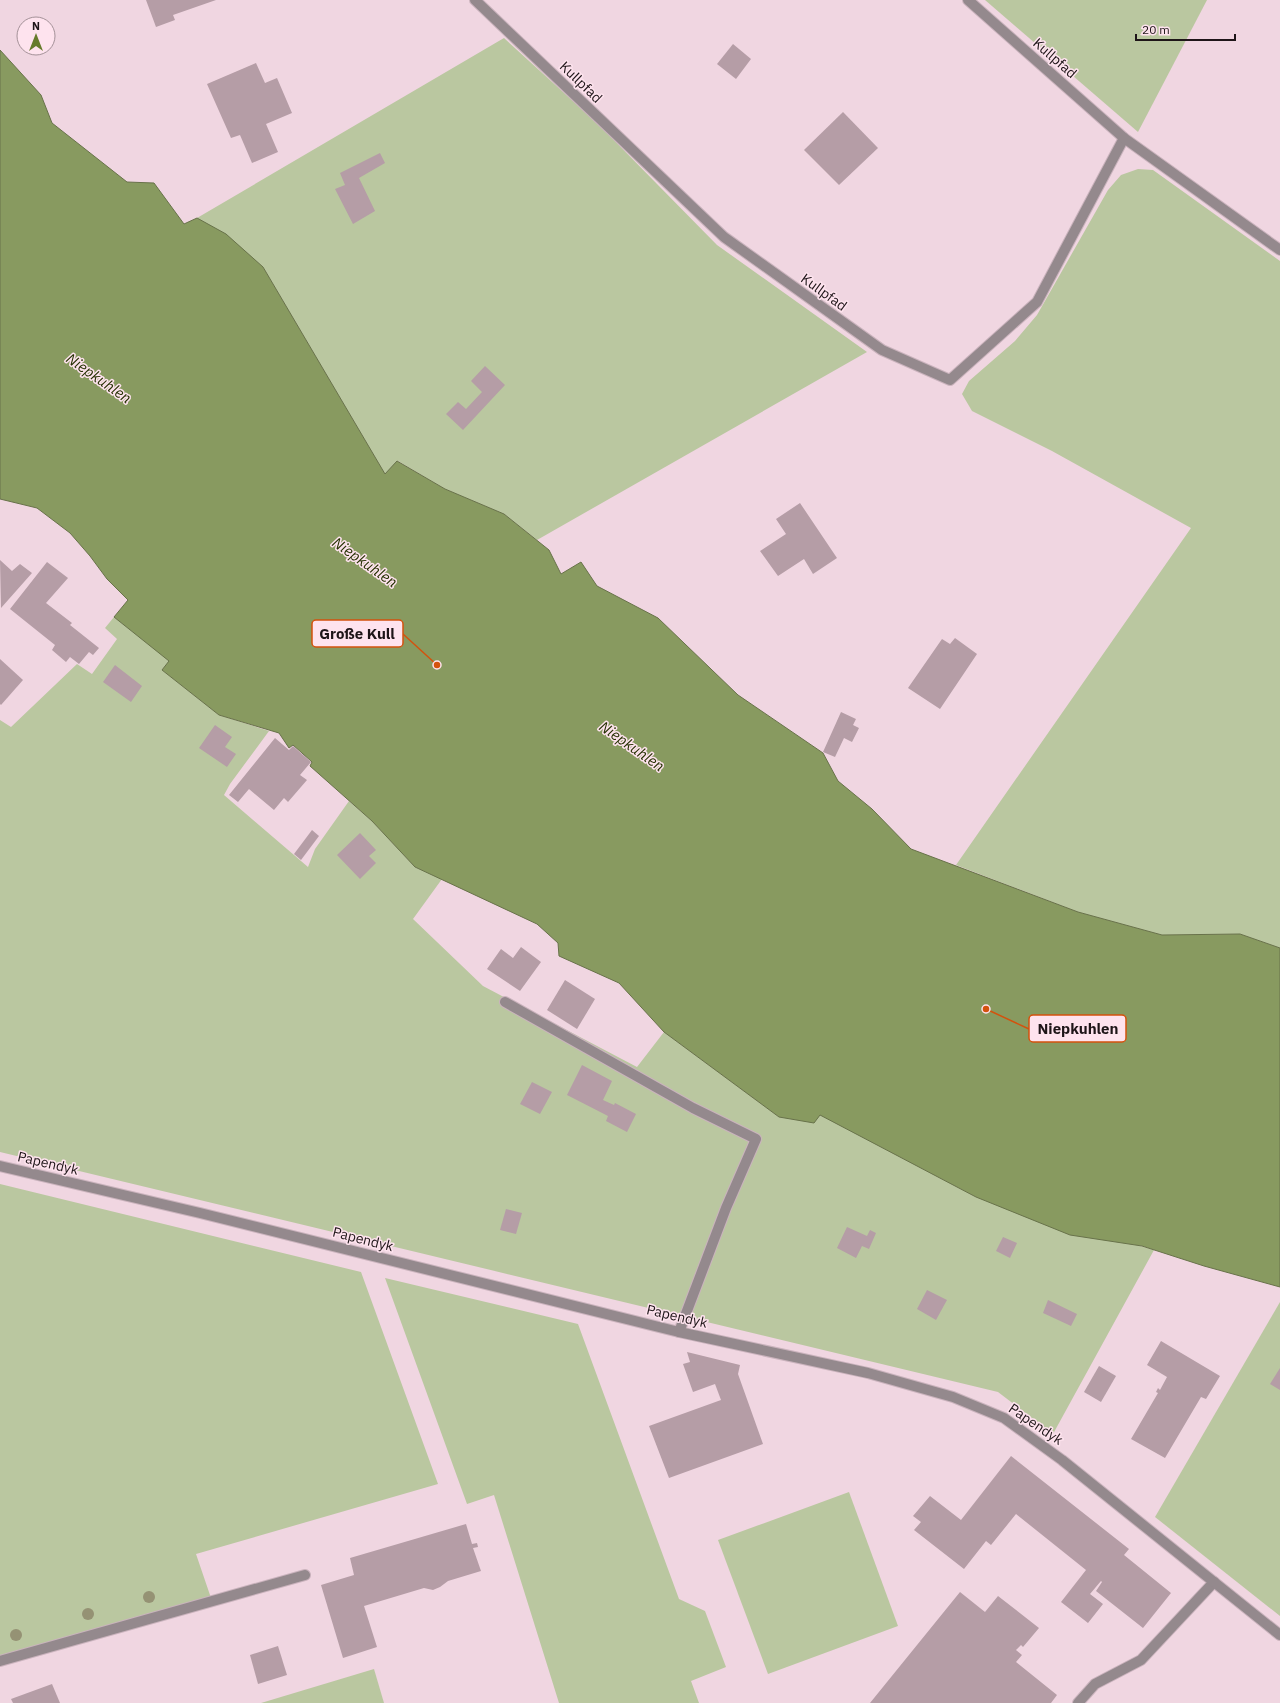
<svg xmlns="http://www.w3.org/2000/svg" width="1280" height="1703" font-family="'IBM Plex Sans',sans-serif">
	<style>
		.green { fill: #bac7a0 }
		.water { fill: #889a60; stroke: #68724a }
		.building { fill: #b59da6 }
		.lines { fill: none; stroke-linecap: round; stroke-linejoin: round }
		.lane-casing { stroke: #cab3bd; stroke-width: 12 }
		.street-casing { stroke: #cab3bd; stroke-width: 12 }
		.lane { stroke: #94898d; stroke-width: 10 }
		.street { stroke: #94898d; stroke-width: 10 }
		.tree { fill: #959274 }
		.labels { text-anchor: middle; dominant-baseline: central; stroke-width: 3; stroke-linejoin: round; paint-order: stroke }
		.street-label { font-size: 14px; fill: #1e1518; stroke: #fee3ee }
		.water-label { font-size: 15px; font-style: italic; fill: #273204; stroke: #fee3ee }
		.leader { fill: none; stroke: #d4520d; stroke-width: 1.5 }
		.callout-dot { fill: #d4520d; stroke: #fee3ee; stroke-width: 1.5 }
		.callout { fill: #fee3ee; stroke: #d4520d; stroke-width: 1.5 }
		.callout-label { font-size: 15px; text-anchor: middle; font-weight: bold; fill: #1e1518 }
	</style>
	<rect width="100%" height="100%" fill="#f0d6e1"/>
	<!-- green -->
	<g class="green">
		<polygon points="985,0 1207,0 1138,132"/>
		<polygon points="504,38 597,123 717,245 867,352 537,540 504,514 445,489 398,461 385,474 263,267 197,218"/>
		<polygon points="1138,169 1153,170 1280,261 1280,948 1240,934 1162,935 1078,912 956,865 1191,528 1052,451 972,411 962,394 969,381 1015,341 1037,315 1108,190 1121,175"/>
		<polygon points="114,617 170,661 162,670 219,715 269,731 230,784 224,795 308,867 315,849 349,801 372,821 415,867 442,879 413,919 483,986 637,1067 664,1032 779,1117 820,1114 976,1197 1154,1250 1053,1434 998,1392 0,1152 0,720 11,727 77,664 92,674 117,639 105,628"/>
		<polygon points="0,1184 361,1272 438,1484 196,1554 211,1598 0,1657"/>
		<polygon points="385,1278 578,1324 679,1599 705,1611 726,1667 691,1681 699,1703 559,1703 494,1495 467,1504"/>
		<polygon points="1280,1302 1280,1616 1155,1517"/>
		<polygon points="849,1492 898,1626 768,1674 718,1540"/>
		<polygon points="374,1669 384,1703 261,1703"/>
	</g>
	<!-- water -->
	<polygon class="water" points="0,50 41,95 52,123 127,182 154,183 184,224 197,218 226,234 263,267 385,474 397,461 445,489 504,514 549,550 561,574 581,562 597,586 658,618 738,695 823,753 838,781 872,809 911,849 1078,912 1162,935 1240,934 1280,948 1280,1287 1204,1266 1142,1246 1070,1235 976,1197 820,1115 814,1123 779,1117 664,1032 619,983 559,956 558,943 537,924 415,867 372,821 310,766 312,762 293,745 289,748 279,733 219,715 162,670 169,661 114,617 128,600 107,579 90,556 70,533 37,508 0,499"/>
	<!-- building -->
	<g class="building">
		<polygon points="146,0 216,0 173,15 175,20 156,27"/>
		<polygon points="733,44 751,59 736,79 717,64"/>
		<polygon points="256,63 265,83 277,78 292,113 266,124 278,152 252,163 240,135 231,138 207,84"/>
		<polygon points="843,112 878,148 839,185 804,150"/>
		<polygon points="380,153 385,163 359,178 375,211 353,224 335,189 345,185 340,173"/>
		<polygon points="485,366 505,385 463,430 446,414 458,402 466,409 482,392 471,381"/>
		<polygon points="800,503 837,558 813,574 804,559 778,576 760,551 786,534 776,519"/>
		<polygon points="0,560 12,571 20,564 32,573 1,608"/>
		<polygon points="47,562 68,578 46,603 72,623 70,625 99,648 93,655 89,652 79,664 70,657 66,662 52,650 55,645 10,609"/>
		<polygon points="955,638 977,654 940,709 908,688 942,639 950,644"/>
		<polygon points="0,659 23,680 1,705 0,704"/>
		<polygon points="115,665 142,686 131,702 103,682"/>
		<polygon points="841,712 856,719 853,725 859,728 852,742 844,738 835,757 823,752"/>
		<polygon points="215,725 232,737 225,747 236,754 227,767 199,748"/>
		<polygon points="275,738 289,750 293,746 311,762 300,775 307,780 288,802 284,798 274,810 249,789 238,802 229,795"/>
		<polygon points="312,830 319,836 301,860 294,854"/>
		<polygon points="360,833 376,850 369,856 376,863 360,879 337,855"/>
		<polygon points="521,947 541,962 520,991 487,969 501,949 513,958"/>
		<polygon points="565,980 595,999 577,1029 547,1010"/>
		<polygon points="582,1065 612,1081 603,1100 614,1105 615,1103 636,1114 627,1132 606,1121 608,1116 567,1095"/>
		<polygon points="532,1082 552,1092 540,1114 520,1104"/>
		<polygon points="506,1209 522,1213 516,1234 500,1230"/>
		<polygon points="847,1227 867,1236 870,1230 876,1233 869,1249 862,1246 856,1258 837,1248"/>
		<polygon points="1003,1237 1017,1243 1010,1258 996,1251"/>
		<polygon points="927,1290 947,1300 936,1320 917,1309"/>
		<polygon points="1048,1300 1077,1314 1071,1326 1043,1313"/>
		<polygon points="1161,1341 1220,1376 1206,1399 1201,1397 1165,1458 1131,1439 1158,1393 1156,1392 1158,1388 1160,1390 1167,1377 1147,1365"/>
		<polygon points="687,1352 740,1365 738,1374 763,1444 669,1478 649,1426 721,1400 715,1384 693,1392 683,1364 690,1362"/>
		<polygon points="1099,1366 1116,1376 1101,1402 1084,1392"/>
		<polygon points="1280,1368 1280,1390 1270,1384"/>
		<polygon points="1011,1456 1129,1549 1124,1555 1171,1593 1143,1628 1096,1591 1102,1582 1101,1581 1090,1594 1103,1604 1088,1623 1061,1602 1086,1570 1016,1514 991,1545 986,1541 964,1569 914,1530 921,1522 913,1516 930,1496 961,1520"/>
		<polygon points="466,1524 472,1544 477,1543 478,1547 473,1548 481,1571 448,1581 440,1587 433,1590 424,1588 364,1606 377,1647 343,1658 321,1585 354,1575 350,1558"/>
		<polygon points="960,1592 985,1612 998,1596 1039,1628 1023,1647 1021,1645 1016,1650 1022,1655 1016,1662 1057,1695 1051,1703 870,1703"/>
		<polygon points="278,1646 287,1675 258,1684 250,1655"/>
		<polygon points="52,1684 60,1703 13,1703 11,1699"/>
	</g>
	<g class="lines">
		<defs>
			<g id="lane">
				<polyline points="505,1002 693,1108 756,1139 726,1208 679,1332"/>
				<polyline points="0,1661 305,1575"/>
				<polyline points="1078,1703 1095,1684 1141,1660 1214,1582"/>
			</g>
			<g id="street">
				<polyline points="475,0 724,237 882,350 950,380 1037,302 1124,138"/>
				<polyline points="968,0 1124,138 1280,250"/>
				<polyline points="0,1166 200,1213 679,1332 868,1373 953,1397 1004,1418 1062,1460 1280,1635"/>
			</g>
		</defs>
		<!-- lane casing -->
		<use href="#lane" class="lane-casing"/>
		<!-- street casing -->
		<use href="#street" class="street-casing"/>
		<!-- lane -->
		<use href="#lane" class="lane"/>
		<!-- street -->
		<use href="#street" class="street"/>
	</g>
	<!-- trees -->
	<g class="tree">
		<circle cx="149" cy="1597" r="6"/>
		<circle cx="88" cy="1614" r="6"/>
		<circle cx="16" cy="1635" r="6"/>
	</g>
	<g class="labels">
		<!-- street labels -->
		<g class="street-label">
			<text transform="translate(1055 58) rotate(41)">Kullpfad</text>
			<text transform="translate(581 82) rotate(44)">Kullpfad</text>
			<text transform="translate(824 292) rotate(36)">Kullpfad</text>
			<text transform="translate(48 1163) rotate(13)">Papendyk</text>
			<text transform="translate(363 1239) rotate(14)">Papendyk</text>
			<text transform="translate(677 1316) rotate(13)">Papendyk</text>
			<text transform="translate(1036 1424) rotate(34)">Papendyk</text>
		</g>
		<!-- water labels -->
		<g class="water-label">
			<text transform="translate(99 378) rotate(35)">Niepkuhlen</text>
			<text transform="translate(365 562) rotate(35)">Niepkuhlen</text>
			<text transform="translate(632 746) rotate(35)">Niepkuhlen</text>
		</g>
	</g>
	<!-- callouts -->
	<path class="leader" d="M437 665L403 634M986 1009L1029 1029"/>
	<g class="callout-dot">
		<circle cx="437" cy="665" r="4"/>
		<circle cx="986" cy="1009" r="4"/>
	</g>
	<g class="callout">
		<rect x="312" y="620" width="91" height="27" rx="4"/>
		<rect x="1029" y="1015" width="97" height="27" rx="4"/>
	</g>
	<g class="callout-label">
		<text x="357" y="639">Große Kull</text>
		<text x="1078" y="1034">Niepkuhlen</text>
	</g>
	<!-- north arrow -->
	<g transform="translate(36 36)"><circle r="19" fill="#fee3ee" stroke="#a49198"/>
	<path d="M0-3L7 15L0 10L-7 15Z" fill="#667b2b"/>
	<text y="-6" font-size="11" font-weight="bold" text-anchor="middle" fill="#1e1518">N</text>
	</g>
	<!-- scale -->
	<path d="M1136 34v6h99v-6" fill="none" stroke="#1e1518" stroke-width="2"/>
	<text x="1142" y="34" font-size="12" fill="#1e1518" stroke="#fee3ee" stroke-width="3" paint-order="stroke">20 m</text>
</svg>
